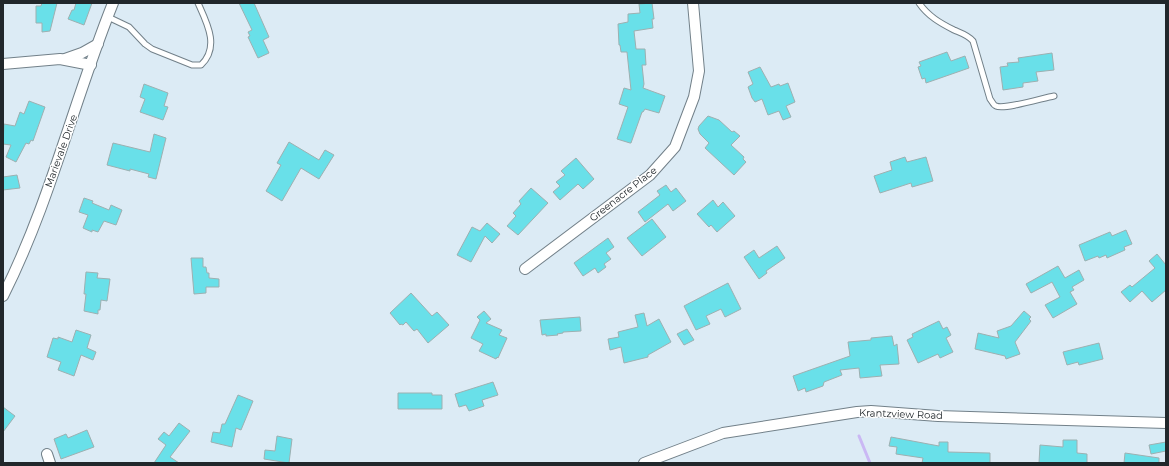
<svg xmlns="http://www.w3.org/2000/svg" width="1169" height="466" font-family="Montserrat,sans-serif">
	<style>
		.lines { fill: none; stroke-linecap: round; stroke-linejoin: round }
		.stream { stroke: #cab8f4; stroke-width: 3 }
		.building { fill: #69e0e9; stroke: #9db0b1 }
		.lane-casing { stroke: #728089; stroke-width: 7 }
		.street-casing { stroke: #728089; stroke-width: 12 }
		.lane { stroke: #fff; stroke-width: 5 }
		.street { stroke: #fff; stroke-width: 10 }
		.labels { text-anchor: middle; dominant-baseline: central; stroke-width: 3; stroke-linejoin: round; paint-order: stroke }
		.street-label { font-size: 10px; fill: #21272b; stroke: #fff }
	</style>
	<rect width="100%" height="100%" fill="#dcebf5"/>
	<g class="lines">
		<!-- stream -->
		<polyline class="stream" points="859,436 870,463"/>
	</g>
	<!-- building -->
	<g class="building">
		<polygon points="42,3 57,3 50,31 42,32 42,23 36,23 36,6 41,6"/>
		<polygon points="76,3 92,3 84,25 68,19 72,10 74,10"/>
		<polygon points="239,3 254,3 269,37 263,40 269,53 258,58 248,37 250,36 248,32 252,30"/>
		<polygon points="652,3 654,19 652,19 653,28 634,31 636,49 645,49 646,65 642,65 644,84 643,88 665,96 659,113 645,109 643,112 642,112 631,143 630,143 617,139 628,107 619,104 624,88 631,90 627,52 621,52 620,45 619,45 618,24 628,22 628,14 640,13 639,4"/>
		<polygon points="947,52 951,61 965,56 969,68 926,83 925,78 922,79 918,67 921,66 919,62"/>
		<polygon points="1052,53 1054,70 1036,72 1038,81 1023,83 1023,87 1003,90 1000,67 1008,66 1007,63 1019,62 1018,58"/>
		<polygon points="760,67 771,87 779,84 780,86 788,83 795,102 786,106 791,117 783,120 779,111 768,115 762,99 755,102 752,98 748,87 753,84 748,72"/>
		<polygon points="144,84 168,93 164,106 168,107 163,120 140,112 145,99 140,97"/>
		<polygon points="29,101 45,107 33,141 31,140 29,144 26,143 16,162 6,157 11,145 3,144 4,124 15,126 20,112 24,114"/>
		<polygon points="708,116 719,120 732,132 734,131 740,136 731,145 744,157 743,159 746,162 734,175 705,148 709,143 700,134 698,129 699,126"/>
		<polygon points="154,134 166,138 156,179 148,177 149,174 130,169 130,171 107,165 113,143 150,152"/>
		<polygon points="289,142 319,160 325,150 334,155 319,179 301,168 282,201 266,191 281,165 277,163"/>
		<polygon points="905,157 907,162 926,157 933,181 912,187 911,183 880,193 874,176 892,170 890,162"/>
		<polygon points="576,158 594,179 583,189 578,184 560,200 553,192 560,186 556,182 565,175 561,171"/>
		<polygon points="17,175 20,188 3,190 3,177"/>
		<polygon points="666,185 671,192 676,188 686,201 673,211 668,204 645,222 638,212 660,195 657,191"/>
		<polygon points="531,188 548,203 518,235 507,226 516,216 513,213 521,204 519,201"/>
		<polygon points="84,198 93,201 92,203 109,210 111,205 122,210 116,225 104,221 98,232 92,230 92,232 83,228 88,215 79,212"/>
		<polygon points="713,200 718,207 723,202 735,216 717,232 711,225 709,227 697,214"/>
		<polygon points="652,219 666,237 642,256 627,238"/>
		<polygon points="487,223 500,234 492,243 485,236 471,262 457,255 472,227 480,231"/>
		<polygon points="1126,230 1132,244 1124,247 1125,250 1107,258 1106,255 1099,258 1098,256 1085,261 1079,245 1110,232 1112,236"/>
		<polygon points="608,238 614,247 606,253 611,259 604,264 606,267 598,273 595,268 583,276 574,263"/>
		<polygon points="777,246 785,258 766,271 767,273 759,279 744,257 754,250 759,258"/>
		<polygon points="1157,254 1166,265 1166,290 1152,302 1142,291 1130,302 1121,292 1130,285 1132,287 1155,268 1149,261"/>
		<polygon points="191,258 203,258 203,267 206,267 207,273 209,273 209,278 219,279 219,287 206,287 206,293 194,294"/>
		<polygon points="1058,266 1065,278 1079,270 1084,280 1072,287 1074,290 1070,292 1077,304 1053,318 1045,305 1060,297 1052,282 1031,293 1026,284"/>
		<polygon points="86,272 98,273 97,278 110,279 107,301 101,300 100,310 98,310 98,314 84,311 86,294 84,294"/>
		<polygon points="728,283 741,309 725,317 721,309 706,316 710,324 696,330 684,306"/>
		<polygon points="411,293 432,316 437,312 449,325 428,343 417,329 414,331 406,322 403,325 401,324 400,325 390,313"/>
		<polygon points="484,311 491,319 486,323 502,330 499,335 507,338 498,358 497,357 496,359 479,351 483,344 471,338 480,320 477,317"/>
		<polygon points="1024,311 1031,317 1029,319 1031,321 1015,342 1020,354 1006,359 1005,356 975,349 978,333 999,338 997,331 1011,326"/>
		<polygon points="644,313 647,326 659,319 671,342 648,355 648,357 624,363 621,347 610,350 608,339 619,337 618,332 638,327 635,315"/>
		<polygon points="580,317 581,331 563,332 563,333 557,334 558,335 546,336 546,334 542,335 540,320"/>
		<polygon points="939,321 943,329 947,327 951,335 946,338 953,352 940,358 938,354 918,363 907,340 913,337 912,334"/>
		<polygon points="687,329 694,340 684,345 677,334"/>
		<polygon points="76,330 91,335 87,348 96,352 93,360 81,355 74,376 58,370 61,362 47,357 53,338 58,339 58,337 72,342"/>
		<polygon points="892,336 894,346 897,344 899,364 880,365 882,376 860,378 859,368 840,370 842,375 824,382 823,386 806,392 805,388 798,391 793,376 850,356 848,342 871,340 871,338"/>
		<polygon points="1099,343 1103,359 1079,365 1078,362 1067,365 1063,352"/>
		<polygon points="493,382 498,395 482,400 484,406 469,411 466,405 459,407 455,394"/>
		<polygon points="398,393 432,393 432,395 442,395 442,409 398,409"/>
		<polygon points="238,395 253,401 241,430 236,428 232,447 211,442 213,432 220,433 222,424 225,424"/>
		<polygon points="3,407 15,416 3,432"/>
		<polygon points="179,423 190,431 170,457 179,463 154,463 166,445 158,439 164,432 169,436"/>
		<polygon points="87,430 94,447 61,459 54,439 66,434 68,438"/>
		<polygon points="277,436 292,439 289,463 264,459 265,450 275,451"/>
		<polygon points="891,437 939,446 939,442 948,442 948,452 990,453 990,463 922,463 923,458 896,454 897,447 889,446"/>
		<polygon points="1063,440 1077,440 1077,453 1087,454 1087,463 1039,463 1040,445 1063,447"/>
		<polygon points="1166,442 1166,451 1151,454 1149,445"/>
		<polygon points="1125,453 1159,458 1159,463 1124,463"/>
	</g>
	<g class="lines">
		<defs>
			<g id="lane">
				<path d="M919,3C928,16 940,23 954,30C961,33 968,35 973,41L990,99C992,101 993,105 996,106C1004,110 1043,98 1054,96"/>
				<path d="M108,17L129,27L145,44L152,49L192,65H201C220,47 207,23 198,3"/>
			</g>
			<g id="street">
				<polyline points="65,59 82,53 98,44"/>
				<polyline points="3,64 60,59 91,65"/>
				<polyline points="525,269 650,175 675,147 694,97 699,71 693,3"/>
				<path d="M3,296C50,203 74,100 113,3"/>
				<polyline points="47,454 50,463"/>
				<polyline points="644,463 723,433 857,412 871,411 938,416 1166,423"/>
			</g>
		</defs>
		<!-- lane casing -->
		<use href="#lane" class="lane-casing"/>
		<!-- street casing -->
		<use href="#street" class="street-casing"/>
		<!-- lane -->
		<use href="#lane" class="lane"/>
		<!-- street -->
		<use href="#street" class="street"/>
	</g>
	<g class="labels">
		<!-- street labels -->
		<g class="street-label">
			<text transform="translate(61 151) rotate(-70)">Marievale Drive</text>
			<text transform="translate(623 194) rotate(-38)">Greenacre Place</text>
			<text transform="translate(901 414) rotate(2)">Krantzview Road</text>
		</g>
	</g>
	<!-- border -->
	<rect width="1169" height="466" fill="none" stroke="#21272b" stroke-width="8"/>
</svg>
